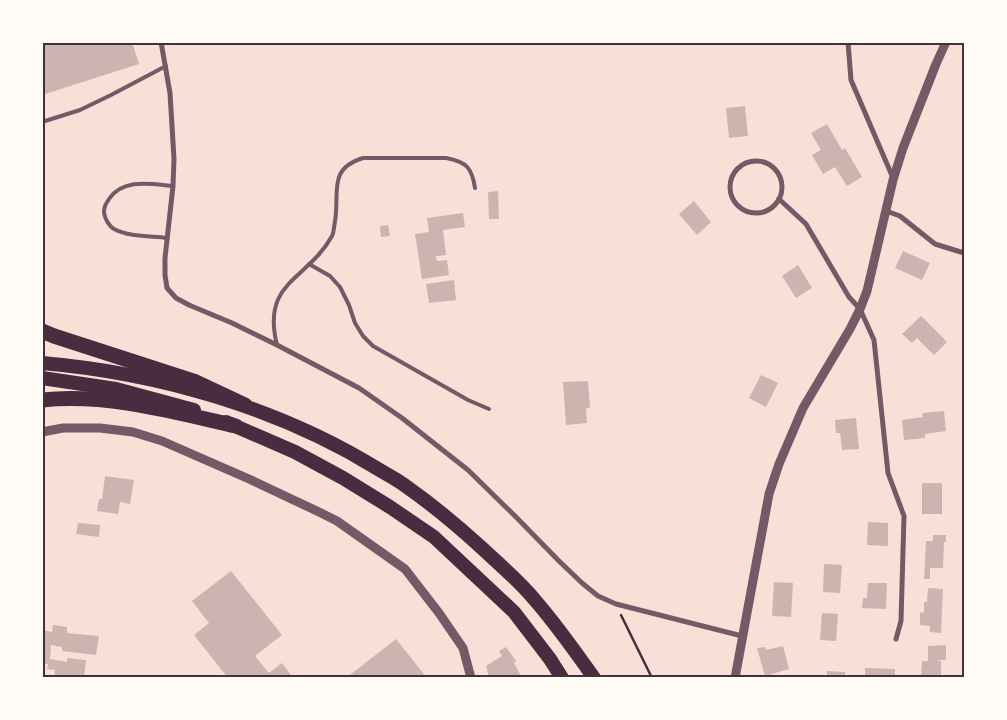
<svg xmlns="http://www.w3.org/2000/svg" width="1007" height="720" font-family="'Zilla Slab',serif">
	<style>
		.building { fill: #ccb4b1 }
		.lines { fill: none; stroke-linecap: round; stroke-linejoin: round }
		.path { stroke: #4a2c40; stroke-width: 2.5 }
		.service { stroke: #755966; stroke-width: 4 }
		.minor { stroke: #755966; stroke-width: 5 }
		.tertiary { stroke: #755966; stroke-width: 9 }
		.trunk { stroke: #4a2c40; stroke-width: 14 }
		.motorway { stroke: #4a2c40; stroke-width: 15 }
		.neatline { fill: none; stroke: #4a2c40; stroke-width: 2 }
	</style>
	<rect width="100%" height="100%" fill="#f7e1d7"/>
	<!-- building -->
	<g class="building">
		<polygon points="49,42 132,42 139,64 42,95 42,45"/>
		<polygon points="745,106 748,136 729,138 726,108"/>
		<polygon points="827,124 842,150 845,148 862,177 847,186 835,167 823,174 812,155 821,150 811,133"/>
		<polygon points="498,191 499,219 489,219 488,192"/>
		<polygon points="694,201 711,222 697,235 679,214"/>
		<polygon points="463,213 465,227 443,230 446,255 436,256 437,261 447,260 449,275 422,279 415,234 429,232 427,218"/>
		<polygon points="388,225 390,236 381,237 380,226"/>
		<polygon points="903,251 930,263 922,280 895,268"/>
		<polygon points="798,265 812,288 796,298 782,276"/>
		<polygon points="454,280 456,300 429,303 426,284"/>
		<polygon points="921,316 947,342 934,355 917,338 912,343 902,334"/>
		<polygon points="761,375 778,383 766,407 749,398"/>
		<polygon points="588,381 590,408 586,408 587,423 566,425 563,382"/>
		<polygon points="944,411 946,431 925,434 925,438 904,440 902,420 923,417 922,413"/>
		<polygon points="856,418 859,449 842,450 840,433 836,433 835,420"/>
		<polygon points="105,476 134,480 130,504 120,502 118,514 97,511 99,499 102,499"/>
		<rect x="922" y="483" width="20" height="31"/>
		<polygon points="868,522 888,523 888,546 867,545"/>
		<polygon points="78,523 100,525 99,537 76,534"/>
		<polygon points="933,535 946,535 946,542 944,542 943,568 930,568 930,579 924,579 926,541 933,541"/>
		<polygon points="824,564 842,565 840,593 823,592"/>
		<polygon points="231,571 282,635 255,656 269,673 282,663 293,678 228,678 194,635 209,623 192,601"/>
		<polygon points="774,582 793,583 791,617 772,616"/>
		<polygon points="868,583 887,583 886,609 862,608 863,598 867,598"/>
		<polygon points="928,588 943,589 941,633 930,632 930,626 920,625 920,612 924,613 924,602 927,602"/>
		<polygon points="822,613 838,614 836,641 820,640"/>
		<polygon points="53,625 67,627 67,633 99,636 96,655 62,651 62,647 51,645 50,659 67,662 67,658 86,660 84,678 67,676 67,678 54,678 55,670 47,669 48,664 42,664 42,630 52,632"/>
		<polygon points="396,639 427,678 346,678"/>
		<polygon points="946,645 946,660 936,660 941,661 941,678 921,677 922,661 928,661 928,646"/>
		<polygon points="783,646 789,669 765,676 757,648 765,647 766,650"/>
		<polygon points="506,647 516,661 514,663 522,678 489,678 486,666 502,656 499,651"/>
		<polygon points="865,668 895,669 895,678 865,678"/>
		<polygon points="827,671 845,672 845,678 827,678"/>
	</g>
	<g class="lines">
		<!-- path -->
		<polyline class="path" points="621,615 652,678"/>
		<!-- service -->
		<g class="service">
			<polyline points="42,122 80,110 111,95 166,66"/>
			<path d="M167,238C150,236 129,237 114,229C109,226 105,219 104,213C104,207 105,205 109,199C123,178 151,184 173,186"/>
			<polyline points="309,264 330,276 340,287 349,305 355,323 363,336 373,346 468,400 489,409"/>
			<path d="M277,345C261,281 307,281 332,236C334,232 334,226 335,221C340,193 327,169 363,158H446C467,162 472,168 475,188"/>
		</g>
		<!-- minor -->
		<g class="minor">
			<polyline points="161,42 170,93 174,159 173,186 165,258 165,275 167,288 176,298 189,305 232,323 277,345 359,388 402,418 468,470 516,517 559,561 582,583 598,596 616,604 742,636"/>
			<polyline points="848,42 851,80 893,178"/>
			<circle cx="756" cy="187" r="26"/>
			<polyline points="779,199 806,224 849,297 860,309 874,340 888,473 904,516 901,621 896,639"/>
			<polyline points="886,211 900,216 935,244 964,253"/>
		</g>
		<!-- tertiary -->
		<g class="tertiary">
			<polyline points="42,432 63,428 100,428 133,432 162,441 249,479 317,511 337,521 405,569 439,613 463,648 471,678"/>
			<polyline points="735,678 769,494 779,464 803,408 850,329 860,309 867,291 893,180 903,148 936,64 946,42"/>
		</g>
		<!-- trunk -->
		<g class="trunk">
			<path d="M42,363C159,373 279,408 378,469C388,475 398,480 407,487C434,506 459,527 483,549C500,565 519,581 534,599C556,624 575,651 594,678"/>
			<polyline points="42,378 116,389 194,410"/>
			<polyline points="226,422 295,452 343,478 390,507 434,537 514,612 550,659 562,678"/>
		</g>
		<!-- motorway -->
		<g class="motorway">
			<polyline points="42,331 54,336 196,382 245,405"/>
			<path d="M42,400C107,393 174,412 236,426"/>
		</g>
	</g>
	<!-- border -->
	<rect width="1007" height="720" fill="none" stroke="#fffaf5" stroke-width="88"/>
	<rect x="44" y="44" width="919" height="632" class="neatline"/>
</svg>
